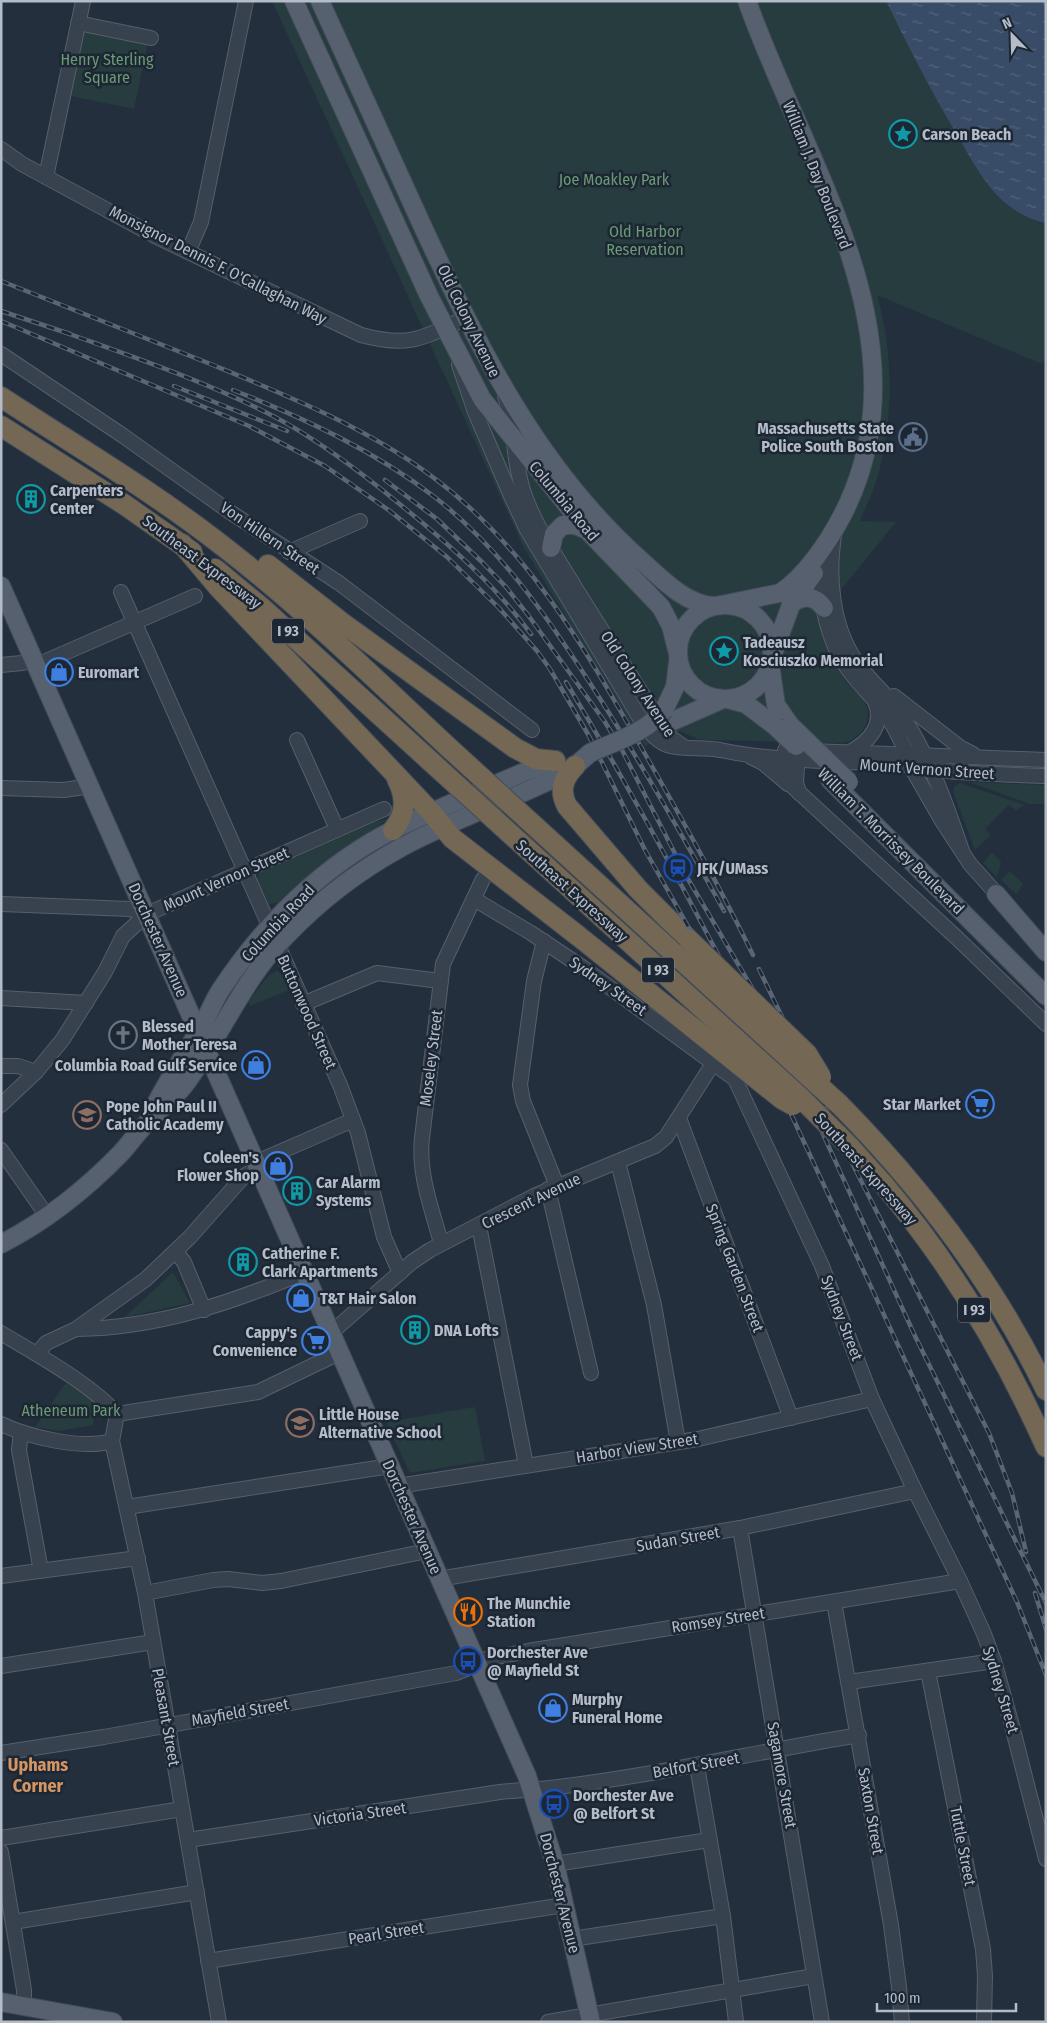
<svg xmlns="http://www.w3.org/2000/svg" width="1047" height="2023" font-family="'Fira Sans Condensed',sans-serif">
	<style>
		.green { fill: #263c3f }
		.water { fill: url(#water-ripples) }
		.lines { fill: none; stroke-linecap: round; stroke-linejoin: round }
		.minor-casing { stroke: #565f6c; stroke-width: 16 }
		.major-casing { stroke: #414a57; stroke-width: 20 }
		.highway-casing { stroke: #434c59; stroke-width: 22 }
		.minor { stroke: #38414e; stroke-width: 14 }
		.major { stroke: #56606e; stroke-width: 18 }
		.highway { stroke: #746855; stroke-width: 20 }
		.rail-casing { stroke: #5a6575; stroke-width: 4.5 }
		.rail { stroke: #1d2633; stroke-width: 2.5; stroke-dasharray: 8; stroke-linecap: butt }
		.major-bridge-casing { stroke: #414a57; stroke-width: 20; stroke-linecap: butt }
		.highway-bridge-casing { stroke: #434c59; stroke-width: 22; stroke-linecap: butt }
		.major-bridge { stroke: #56606e; stroke-width: 18 }
		.highway-bridge { stroke: #746855; stroke-width: 20 }
		.labels { text-anchor: middle; dominant-baseline: central; stroke-width: 5; stroke-linejoin: round; paint-order: stroke }
		.shield { fill: #1d2633; stroke: #878f9c; stroke-width: 1 }
		.shield-label { font-size: 15px; font-weight: bold; fill: #b4bcc9 }
		.park-label { font-size: 16px; fill: #6b9a76; stroke: #1d2633 }
		.poi-label { font-size: 16px; font-weight: bold; fill: #b4bcc9; stroke: #1d2633; text-anchor: start }
		.street-label { font-size: 16px; fill: #b4bcc9; stroke: #1d2633 }
		.neighbourhood-label { font-size: 18px; font-weight: bold; fill: #d59563; stroke: #1d2633 }
	</style>
	<defs>
		<pattern id="water-ripples" width="26" height="14" patternUnits="userSpaceOnUse" patternTransform="scale(1.25)"><rect width="26" height="14" fill="#394c67"/><path d="M2 4q2-2 4 0t4 0M15 11q2-2 4 0t4 0" fill="none" stroke="#53647b"/></pattern>
	</defs>
	<rect width="100%" height="100%" fill="#242f3e"/>
	<!-- green -->
	<g class="green">
		<path d="M272,1H886C910,48 933,95 960,140C970,158 981,177 994,192C1006,206 1027,220 1046,223V359L1042,364L877,295C894,354 894,422 876,482C872,495 865,508 860,521L896,522L818,618C822,641 832,662 846,681C853,690 864,697 867,708C872,725 857,742 841,743L705,740L698,739L679,731L645,746L524,548Z"/>
		<polygon points="80,28 148,42 134,109 66,95"/>
		<polygon points="969,782 1046,785 1046,804 1030,804"/>
		<polygon points="960,783 1025,805 1016,810 1009,805 985,829 991,835 975,850 953,792 954,787"/>
		<polygon points="388,819 315,869 277,903 269,904 257,879 259,873 373,823"/>
		<polygon points="992,852 1001,862 998,874 996,876 983,863"/>
		<polygon points="1010,871 1023,884 1016,894 1001,880"/>
		<polygon points="277,971 281,974 289,990 250,1006 248,1002 269,975"/>
		<polygon points="173,1272 190,1303 125,1317"/>
		<polygon points="66,1383 91,1400 93,1405 94,1425 59,1431 35,1427"/>
		<polygon points="475,1407 485,1461 410,1473 386,1422"/>
	</g>
	<!-- water -->
	<path class="water" d="M886,1H1046V223C1027,220 1006,206 994,192C981,177 970,158 960,140C933,95 909,48 886,1Z"/>
	<g class="lines">
		<defs>
			<g id="minor">
				<polyline points="78,23 151,38"/>
				<path d="M1,149L22,164L155,236L361,335C410,348 422,338 466,318"/>
				<polyline points="46,177 83,1"/>
				<polyline points="188,252 201,222 246,1"/>
				<polyline points="1,354 122,435 230,512 339,583 532,730"/>
				<path d="M459,365L475,412L512,498L527,530L638,715C645,726 654,740 667,745C684,750 702,747 720,750C778,762 838,761 898,764C918,766 938,770 958,772C987,774 1017,775 1046,776"/>
				<path d="M505,396C515,429 513,464 525,496C537,529 558,559 576,589C605,635 634,681 663,727L670,737L684,747"/>
				<path d="M835,530C827,575 831,630 861,668C875,686 893,700 905,720C931,761 947,806 962,851"/>
				<path d="M822,551C817,592 825,639 850,672C862,688 876,700 887,716C897,730 902,747 912,759"/>
				<polyline points="289,552 360,521"/>
				<polyline points="121,592 340,1085 358,1133 384,1237 400,1273"/>
				<polyline points="1,665 22,663 34,660"/>
				<polyline points="37,665 195,596"/>
				<polyline points="894,696 961,748 973,754"/>
				<polyline points="297,740 337,829"/>
				<polyline points="785,750 784,770 791,785 957,938 1046,1024"/>
				<polyline points="811,751 1046,760"/>
				<polyline points="798,752 796,782 799,793"/>
				<path d="M850,752C869,742 885,724 875,702"/>
				<polyline points="751,757 763,763 788,784"/>
				<polyline points="907,760 942,821 970,864 1003,901"/>
				<polyline points="1,788 64,790 90,786"/>
				<polyline points="474,899 531,933 582,967 735,1079 822,1266 872,1399 915,1491 960,1581 984,1634 994,1661 1011,1722 1046,1859"/>
				<polyline points="1,904 130,909 147,914"/>
				<polyline points="544,941 534,981 520,1085 523,1101 557,1186"/>
				<polyline points="1,998 86,1003"/>
				<polyline points="303,1004 377,973 440,981"/>
				<polyline points="1,1066 18,1066 36,1072"/>
				<polyline points="1,1105 36,1072 63,1039 105,972 123,936 147,914 384,809"/>
				<polyline points="679,1118 791,1418"/>
				<polyline points="1,1150 47,1216"/>
				<polyline points="257,1162 353,1120"/>
				<polyline points="618,1162 654,1305 678,1442"/>
				<polyline points="548,1189 591,1373"/>
				<polyline points="479,1226 526,1465"/>
				<path d="M441,1243C432,1209 418,1174 422,1138L443,964L483,879"/>
				<polyline points="176,1252 184,1262 204,1310"/>
				<path d="M77,1329C157,1328 231,1303 305,1272"/>
				<polyline points="332,1332 412,1262 430,1250 534,1196 655,1146 666,1137 714,1062"/>
				<path d="M1,1333C36,1354 91,1384 117,1414"/>
				<polyline points="37,1354 46,1343 76,1329 146,1279 190,1237 244,1176 259,1167"/>
				<polyline points="117,1414 112,1441 145,1593 219,2022"/>
				<polyline points="117,1414 258,1392 341,1352"/>
				<path d="M1,1424C28,1437 83,1450 112,1441"/>
				<polyline points="21,1432 19,1450 41,1571"/>
				<polyline points="398,1486 698,1439 872,1399"/>
				<polyline points="127,1507 390,1466"/>
				<polyline points="740,1528 822,2022"/>
				<polyline points="1,1576 138,1558"/>
				<polyline points="439,1579 740,1528 915,1491"/>
				<polyline points="145,1593 213,1580 228,1579 262,1583 281,1581 427,1551"/>
				<polyline points="834,1602 891,1925 899,1987 902,2022"/>
				<polyline points="1,1666 153,1642"/>
				<polyline points="928,1671 983,1949 985,1976 984,2022"/>
				<polyline points="849,1682 994,1661"/>
				<polyline points="1,1753 104,1737 456,1673 466,1669 476,1661 528,1651 960,1581"/>
				<polyline points="697,1766 723,1916 736,2022"/>
				<polyline points="1,1838 182,1809"/>
				<path d="M188,1840L500,1792C517,1790 533,1790 550,1788C653,1776 756,1752 859,1735"/>
				<polyline points="1,1852 24,1990 24,2006"/>
				<polyline points="555,1864 709,1840"/>
				<polyline points="13,1922 197,1892"/>
				<polyline points="572,1939 723,1916"/>
				<polyline points="208,1961 564,1905"/>
				<polyline points="548,2022 814,1976"/>
			</g>
			<g id="major">
				<polyline points="294,1 429,296 482,399 587,530 661,607 671,626 677,650"/>
				<path d="M320,1C354,76 388,150 422,225C480,350 538,470 644,563C664,581 686,604 713,606"/>
				<polyline points="551,548 554,534 563,525 575,525 587,530"/>
				<polyline points="1,586 527,1776 555,1864 591,2022"/>
				<path d="M791,604C802,595 815,595 824,608"/>
				<path d="M721,605L780,593C806,576 829,541 843,514C931,340 804,163 747,1"/>
				<circle cx="725" cy="652" r="47"/>
				<polyline points="773,654 791,605 814,573"/>
				<polyline points="770,664 776,705 790,725"/>
				<polyline points="727,699 746,704 775,726"/>
				<polyline points="664,710 675,687 678,662"/>
				<polyline points="673,721 723,699"/>
				<polyline points="830,780 1046,996"/>
				<polyline points="996,894 1046,952"/>
				<path d="M151,1113C166,1084 181,1059 199,1031C207,1018 212,1004 220,991C257,935 304,885 360,849C394,827 432,812 469,796C497,784 526,770 556,760"/>
				<path d="M1,1244C46,1221 86,1189 121,1153C130,1143 137,1133 146,1124C159,1110 174,1099 186,1083C221,1036 243,979 285,937C319,901 358,871 402,847C452,820 506,802 557,777L575,766L590,753"/>
				<polyline points="1,2002 113,2022"/>
			</g>
			<g id="highway">
				<path d="M1,397C76,446 154,492 224,547C303,608 374,678 447,746"/>
				<polyline points="1,426 125,505 192,552"/>
				<polyline points="182,544 219,588 431,812 452,838 577,935"/>
				<polyline points="268,565 341,622 515,748 536,759 555,761"/>
				<polyline points="215,569 261,607 428,759"/>
				<path d="M575,766C563,778 559,791 567,806L638,889L689,940"/>
				<path d="M393,830C406,814 407,798 397,779"/>
				<path d="M839,1104C922,1188 994,1282 1046,1390"/>
				<path d="M884,1185C950,1263 1004,1353 1046,1447"/>
			</g>
		</defs>
		<!-- minor casing -->
		<use href="#minor" class="minor-casing"/>
		<!-- major casing -->
		<use href="#major" class="major-casing"/>
		<!-- highway casing -->
		<use href="#highway" class="highway-casing"/>
		<!-- minor -->
		<use href="#minor" class="minor"/>
		<!-- major -->
		<use href="#major" class="major"/>
		<!-- highway -->
		<use href="#highway" class="highway"/>
		<defs>
			<g id="rail">
				<path d="M1,281C72,309 143,337 213,365C288,396 365,427 430,475C525,544 583,645 640,745C679,814 718,883 753,955"/>
				<polyline points="1,311 70,334"/>
				<polyline points="1,321 249,426 325,466 390,511 447,557 499,608 537,651 550,669 589,736 645,850 778,1086 1017,1602 1046,1675"/>
				<path d="M64,332C133,357 210,383 275,417C320,441 362,473 402,506C449,544 495,585 531,634"/>
				<polyline points="174,386 287,431"/>
				<path d="M233,390C304,418 375,451 436,498C500,549 544,612 588,680C637,755 681,833 724,911"/>
				<polyline points="385,480 437,519 483,563 506,587 528,615 605,722 622,750 688,879 771,1020 915,1336 1046,1603"/>
				<path d="M566,682C638,802 704,924 766,1049"/>
				<polyline points="759,969 852,1163 989,1433 1012,1493 1026,1552"/>
				<polyline points="1035,1593 1046,1629"/>
			</g>
		</defs>
		<!-- rail casing -->
		<use href="#rail" class="rail-casing"/>
		<!-- rail -->
		<use href="#rail" class="rail"/>
		<defs>
			<g id="major-bridge">
				<polyline points="790,725 849,782"/>
				<polyline points="775,726 796,746"/>
				<path d="M590,753C616,741 646,733 664,710"/>
			</g>
			<g id="highway-bridge">
				<polyline points="447,746 839,1104"/>
				<polyline points="428,759 802,1099 849,1146 884,1185"/>
				<polyline points="577,935 782,1099 793,1105"/>
				<polyline points="689,940 807,1054 821,1077"/>
			</g>
		</defs>
		<!-- major-bridge casing -->
		<use href="#major-bridge" class="major-bridge-casing"/>
		<!-- highway-bridge casing -->
		<use href="#highway-bridge" class="highway-bridge-casing"/>
		<!-- major-bridge -->
		<use href="#major-bridge" class="major-bridge"/>
		<!-- highway-bridge -->
		<use href="#highway-bridge" class="highway-bridge"/>
	</g>
	<!-- icons -->
	<defs>
		<symbol id="sight-ring" viewBox="-11 -11 22 22"><circle r="9.5" fill="#1d2633" stroke="#0f9aa8" stroke-width="1.5"/><path d="M0-6L1.8-2.2L6-1.7L2.9 1.2L3.7 5.4L0 3.3L-3.7 5.4L-2.9 1.2L-6-1.7L-1.8-2.2Z" fill="#0f9aa8"/></symbol>
		<symbol id="civic-ring" viewBox="-11 -11 22 22"><circle r="9.5" fill="#1d2633" stroke="#5c6f8a" stroke-width="1.5"/><path d="M-.6-6.5H3V-4.5H.6V-3L4-1V1h2V6H-6V1h2V-1L-.6-3ZM-1.2 2.5V6h2.4V2.5Z" fill="#5c6f8a"/></symbol>
		<symbol id="building-ring" viewBox="-11 -11 22 22"><circle r="9.5" fill="#1d2633" stroke="#0f9aa8" stroke-width="1.5"/><path d="M-4-6H4V6H1V3H-1V6H-4ZM-2.5-4.3h1.7v1.8h-1.7ZM.8-4.3h1.7v1.8H.8ZM-2.5-1h1.7V.8h-1.7ZM.8-1h1.7V.8H.8Z" fill="#0f9aa8"/></symbol>
		<symbol id="shop-ring" viewBox="-11 -11 22 22"><circle r="9.5" fill="#1d2633" stroke="#3f7fe0" stroke-width="1.5"/><path d="M-5-2.5h2.3a2.7 3.5 0 0 1 5.4 0H5L5.5 6h-11ZM-1.5-2.5h3a1.5 2.3 0 0 0-3 0Z" fill="#3f7fe0"/></symbol>
		<symbol id="station-ring" viewBox="-11 -11 22 22"><circle r="9.5" fill="#1d2633" stroke="#1a4fb4" stroke-width="1.5"/><path d="M-3-6H3Q5-6 5-4V2Q5 4 3 4L4.5 6H3L1.5 4h-3L-3 6H-4.5L-3 4Q-5 4-5 2V-4Q-5-6-3-6ZM-3.5-4v3h7v-3ZM-3.5 1v1.5H-2V1ZM2 1v1.5H3.5V1Z" fill="#1a4fb4"/></symbol>
		<symbol id="church-ring" viewBox="-11 -11 22 22"><circle r="9.5" fill="#1d2633" stroke="#6b7280" stroke-width="1.5"/><path d="M-1.2-6h2.4v3.5h3.3v2.4h-3.3V6h-2.4V-.1h-3.3v-2.4h3.3Z" fill="#6b7280"/></symbol>
		<symbol id="supermarket-ring" viewBox="-11 -11 22 22"><circle r="9.5" fill="#1d2633" stroke="#3f7fe0" stroke-width="1.5"/><path d="M-6-5.5h2.5l.6 2H6L4.5 2H-2.5L-4.4-4H-6ZM-1.5 3.2a1.3 1.3 0 1 0 .1 0ZM3 3.2a1.3 1.3 0 1 0 .1 0Z" fill="#3f7fe0"/></symbol>
		<symbol id="school-ring" viewBox="-11 -11 22 22"><circle r="9.5" fill="#1d2633" stroke="#8d6e63" stroke-width="1.5"/><path d="M0-5L7-2L0 1L-7-2ZM-4 1L0 2.5L4 1V4Q0 6-4 4Z" fill="#8d6e63"/></symbol>
		<symbol id="restaurant-ring" viewBox="-11 -11 22 22"><circle r="9.5" fill="#1d2633" stroke="#e8710a" stroke-width="1.5"/><path d="M-5-6h1v4h1v-4h1v4h1v-4h1v5L-1.5 .5V6h-2V.5L-5-1ZM5-6V6H3V1.5H1.5Q1.5-4 5-6Z" fill="#e8710a"/></symbol>
		<symbol id="bus-ring" viewBox="-11 -11 22 22"><circle r="9.5" fill="#1d2633" stroke="#1a4fb4" stroke-width="1.5"/><path d="M-5-6H5V4H4V6H2V4H-2V6H-4V4H-5ZM-3.5-4V0h7V-4ZM-3.5 1.2v1.5H-2V1.2ZM2 1.2v1.5H3.5V1.2Z" fill="#1a4fb4"/></symbol>
	</defs>
	<g fill-rule="evenodd">
		<use href="#sight-ring" x="887" y="118" width="32" height="32"/>
		<use href="#civic-ring" x="897" y="421" width="32" height="32"/>
		<use href="#building-ring" x="15" y="483" width="32" height="32"/>
		<use href="#sight-ring" x="708" y="635" width="32" height="32"/>
		<use href="#shop-ring" x="43" y="656" width="32" height="32"/>
		<use href="#station-ring" x="662" y="852" width="32" height="32"/>
		<use href="#church-ring" x="107" y="1019" width="32" height="32"/>
		<use href="#shop-ring" x="240" y="1049" width="32" height="32"/>
		<use href="#supermarket-ring" x="964" y="1088" width="32" height="32"/>
		<use href="#school-ring" x="71" y="1099" width="32" height="32"/>
		<use href="#shop-ring" x="262" y="1150" width="32" height="32"/>
		<use href="#building-ring" x="281" y="1175" width="32" height="32"/>
		<use href="#building-ring" x="227" y="1246" width="32" height="32"/>
		<use href="#shop-ring" x="285" y="1282" width="32" height="32"/>
		<use href="#building-ring" x="399" y="1314" width="32" height="32"/>
		<use href="#supermarket-ring" x="300" y="1325" width="32" height="32"/>
		<use href="#school-ring" x="284" y="1407" width="32" height="32"/>
		<use href="#restaurant-ring" x="452" y="1596" width="32" height="32"/>
		<use href="#bus-ring" x="452" y="1645" width="32" height="32"/>
		<use href="#shop-ring" x="537" y="1692" width="32" height="32"/>
		<use href="#bus-ring" x="538" y="1788" width="32" height="32"/>
	</g>
	<g class="labels">
		<!-- shield labels -->
		<g class="shield">
			<rect x="272" y="618.5" width="32" height="25" rx="4"/>
			<rect x="642" y="957.5" width="32" height="25" rx="4"/>
			<rect x="958" y="1297.5" width="32" height="25" rx="4"/>
		</g>
		<g class="shield-label">
			<text x="288" y="631">I 93</text>
			<text x="658" y="970">I 93</text>
			<text x="974" y="1310">I 93</text>
		</g>
		<!-- park labels -->
		<g class="park-label">
			<text x="107" y="59">Henry Sterling<tspan x="107" dy="18">Square</tspan></text>
			<text x="614" y="179">Joe Moakley Park</text>
			<text x="645" y="231">Old Harbor<tspan x="645" dy="18">Reservation</tspan></text>
			<text x="71" y="1410">Atheneum Park</text>
		</g>
		<!-- poi labels -->
		<g class="poi-label">
			<text x="922" y="134">Carson Beach</text>
			<text x="894" y="428" text-anchor="end">Massachusetts State<tspan x="894" dy="18">Police South Boston</tspan></text>
			<text x="50" y="490">Carpenters<tspan x="50" dy="18">Center</tspan></text>
			<text x="743" y="642">Tadeausz<tspan x="743" dy="18">Kosciuszko Memorial</tspan></text>
			<text x="78" y="672">Euromart</text>
			<text x="697" y="868">JFK/UMass</text>
			<text x="142" y="1026">Blessed<tspan x="142" dy="18">Mother Teresa</tspan></text>
			<text x="237" y="1065" text-anchor="end">Columbia Road Gulf Service</text>
			<text x="961" y="1104" text-anchor="end">Star Market</text>
			<text x="106" y="1106">Pope John Paul II<tspan x="106" dy="18">Catholic Academy</tspan></text>
			<text x="259" y="1157" text-anchor="end">Coleen's<tspan x="259" dy="18">Flower Shop</tspan></text>
			<text x="316" y="1182">Car Alarm<tspan x="316" dy="18">Systems</tspan></text>
			<text x="262" y="1253">Catherine F.<tspan x="262" dy="18">Clark Apartments</tspan></text>
			<text x="320" y="1298">T&amp;T Hair Salon</text>
			<text x="434" y="1330">DNA Lofts</text>
			<text x="297" y="1332" text-anchor="end">Cappy's<tspan x="297" dy="18">Convenience</tspan></text>
			<text x="319" y="1414">Little House<tspan x="319" dy="18">Alternative School</tspan></text>
			<text x="487" y="1603">The Munchie<tspan x="487" dy="18">Station</tspan></text>
			<text x="487" y="1652">Dorchester Ave<tspan x="487" dy="18">@ Mayfield St</tspan></text>
			<text x="572" y="1699">Murphy<tspan x="572" dy="18">Funeral Home</tspan></text>
			<text x="573" y="1795">Dorchester Ave<tspan x="573" dy="18">@ Belfort St</tspan></text>
		</g>
		<!-- street labels -->
		<g class="street-label">
			<text transform="translate(817 175) rotate(68)">William J. Day Boulevard</text>
			<text transform="translate(218 265) rotate(27)">Monsignor Dennis F. O'Callaghan Way</text>
			<text transform="translate(469 321) rotate(64)">Old Colony Avenue</text>
			<text transform="translate(564 501) rotate(50)">Columbia Road</text>
			<text transform="translate(270 538) rotate(34)">Von Hillern Street</text>
			<text transform="translate(202 562) rotate(37)">Southeast Expressway</text>
			<text transform="translate(638 684) rotate(57)">Old Colony Avenue</text>
			<text transform="translate(927 769) rotate(4)">Mount Vernon Street</text>
			<text transform="translate(891 841) rotate(45)">William T. Morrissey Boulevard</text>
			<text transform="translate(226 879) rotate(-24)">Mount Vernon Street</text>
			<text transform="translate(572 891) rotate(42)">Southeast Expressway</text>
			<text transform="translate(278 923) rotate(-47)">Columbia Road</text>
			<text transform="translate(158 940) rotate(66)">Dorchester Avenue</text>
			<text transform="translate(608 986) rotate(35)">Sydney Street</text>
			<text transform="translate(307 1012) rotate(66)">Buttonwood Street</text>
			<text transform="translate(431 1058) rotate(-83)">Moseley Street</text>
			<text transform="translate(866 1169) rotate(48)">Southeast Expressway</text>
			<text transform="translate(531 1201) rotate(-26)">Crescent Avenue</text>
			<text transform="translate(735 1268) rotate(69)">Spring Garden Street</text>
			<text transform="translate(842 1318) rotate(69)">Sydney Street</text>
			<text transform="translate(637 1448) rotate(-9)">Harbor View Street</text>
			<text transform="translate(412 1517) rotate(66)">Dorchester Avenue</text>
			<text transform="translate(678 1539) rotate(-10)">Sudan Street</text>
			<text transform="translate(718 1620) rotate(-9)">Romsey Street</text>
			<text transform="translate(1001 1690) rotate(73)">Sydney Street</text>
			<text transform="translate(240 1712) rotate(-10)">Mayfield Street</text>
			<text transform="translate(166 1717) rotate(80)">Pleasant Street</text>
			<text transform="translate(696 1765) rotate(-10)">Belfort Street</text>
			<text transform="translate(782 1775) rotate(80)">Sagamore Street</text>
			<text transform="translate(871 1811) rotate(80)">Saxton Street</text>
			<text transform="translate(360 1814) rotate(-8)">Victoria Street</text>
			<text transform="translate(963 1846) rotate(79)">Tuttle Street</text>
			<text transform="translate(560 1893) rotate(76)">Dorchester Avenue</text>
			<text transform="translate(386 1933) rotate(-9)">Pearl Street</text>
		</g>
		<!-- neighbourhood labels -->
		<g class="neighbourhood-label">
			<text x="38" y="1765">Uphams<tspan x="38" dy="21">Corner</tspan></text>
		</g>
	</g>
	<!-- border -->
	<rect width="1047" height="2023" fill="none" stroke="#b4bcc9" stroke-width="5"/>
	<!-- north arrow -->
	<g transform="translate(1012 35) rotate(337)" stroke="#1d2633" stroke-width="4" paint-order="stroke">
	<path d="M0-4L9 19L0 12L-9 19Z" fill="#b4bcc9"/>
	<text y="-8" font-size="14" font-weight="bold" text-anchor="middle" fill="#b4bcc9">N</text>
	</g>
	<!-- scale -->
	<path d="M877 2003v8h139v-8" fill="none" stroke="#b4bcc9" stroke-width="2.5"/>
	<text x="884" y="2003" font-size="15" fill="#b4bcc9" stroke="#1d2633" stroke-width="4" paint-order="stroke">100 m</text>
</svg>
